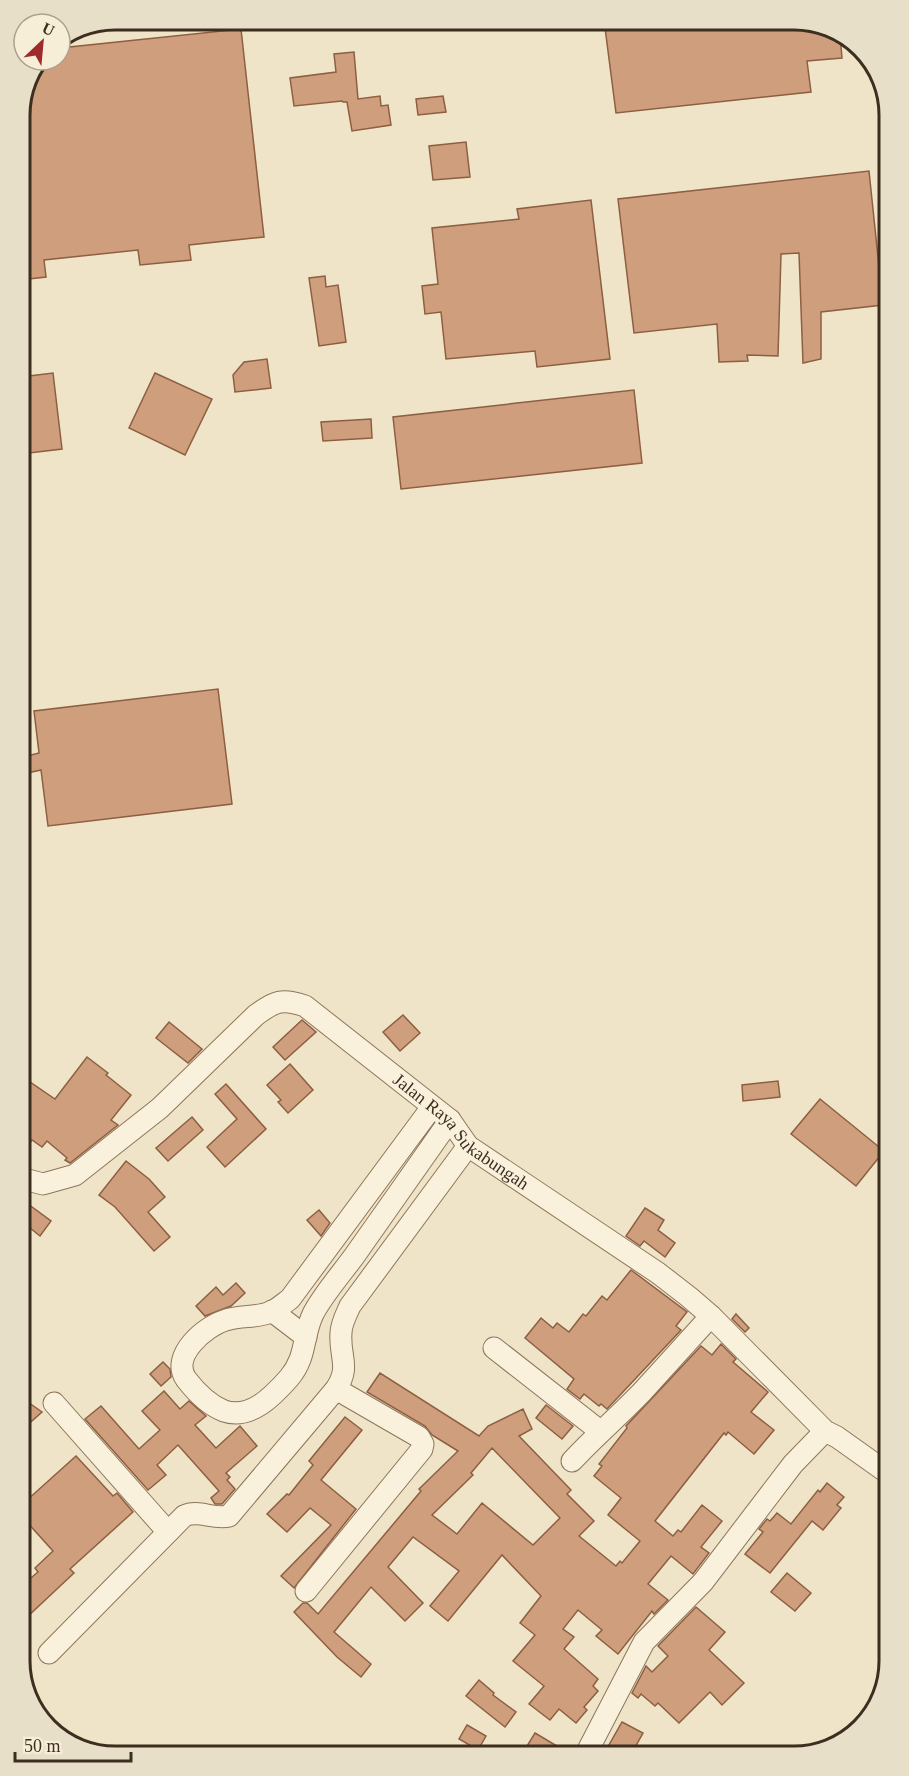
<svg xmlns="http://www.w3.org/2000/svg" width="909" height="1776" font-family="Georgia,serif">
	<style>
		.building { fill: #cf9f7d; stroke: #8d5f41; stroke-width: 1.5; fill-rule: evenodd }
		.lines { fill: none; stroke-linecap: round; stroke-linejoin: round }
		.minor-casing { stroke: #8d765c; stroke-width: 23 }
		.minor { stroke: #faf1dc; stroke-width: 21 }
		.labels { text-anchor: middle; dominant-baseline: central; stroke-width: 4.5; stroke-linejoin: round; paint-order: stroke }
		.street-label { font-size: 18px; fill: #3d2e20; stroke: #f7eed8 }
		.rim { fill: none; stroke: #3d2e20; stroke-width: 3 }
	</style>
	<rect width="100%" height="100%" fill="#f0e4c8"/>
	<!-- building -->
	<g class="building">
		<polygon points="604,20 801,20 840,35 842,58 807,61 811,92 616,113"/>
		<polygon points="241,29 264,237 189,245 191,260 140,265 138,250 44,260 46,277 20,280 20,109 42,60 60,60 60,48"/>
		<polygon points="354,52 358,99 380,96 381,106 388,105 391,125 352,131 347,102 343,102 342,101 294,106 290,78 336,72 334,54"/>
		<polygon points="443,96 446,112 418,115 416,99"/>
		<polygon points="466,142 470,177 433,180 429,146"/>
		<polygon points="869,171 883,305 821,312 821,359 803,363 799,253 781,254 778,356 747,355 748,361 719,362 717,324 634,333 618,199"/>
		<polygon points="591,200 610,359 537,367 535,351 446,359 441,312 425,314 422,286 438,284 432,228 519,219 517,209"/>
		<polygon points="325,276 326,287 338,285 346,342 319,346 309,278"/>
		<polygon points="267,359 271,388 235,392 233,375 244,362"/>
		<polygon points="53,373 62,449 21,454 21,377"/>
		<polygon points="155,373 212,399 185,455 129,428"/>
		<polygon points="634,390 642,463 401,489 393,417"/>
		<polygon points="371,419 372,438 323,441 321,422"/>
		<polygon points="218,689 232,804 48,826 41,770 23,774 23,757 39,753 34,711"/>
		<polygon points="403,1015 420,1033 400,1051 383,1032"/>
		<polygon points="302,1020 316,1032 285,1060 273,1047"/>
		<polygon points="169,1022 202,1049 188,1063 156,1038"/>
		<polygon points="87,1057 108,1073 106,1075 131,1095 111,1120 118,1125 70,1163 65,1160 67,1158 47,1141 42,1147 32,1140 24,1150 24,1078 55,1099"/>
		<polygon points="290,1064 313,1090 288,1113 278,1102 281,1100 267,1085"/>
		<polygon points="778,1081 780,1097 743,1101 742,1085"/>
		<polygon points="226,1084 266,1129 225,1167 207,1147 237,1119 215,1094"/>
		<polygon points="820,1099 884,1151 856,1186 791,1134"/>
		<polygon points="192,1117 203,1130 168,1161 156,1148"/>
		<polygon points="126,1161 149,1179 165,1197 148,1212 170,1237 154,1251 115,1207 99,1195"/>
		<polygon points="24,1201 51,1221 40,1236 25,1224"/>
		<polygon points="645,1208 664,1220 658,1230 675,1243 665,1257 644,1241 640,1246 626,1236"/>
		<polygon points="319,1210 330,1223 321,1236 307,1220"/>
		<polygon points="631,1270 687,1312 676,1326 681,1330 607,1409 601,1404 599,1406 584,1394 580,1399 567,1389 574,1379 525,1338 541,1318 553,1328 557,1323 569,1332 583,1314 586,1316 602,1296 607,1300"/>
		<polygon points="236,1283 245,1293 231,1306 205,1316 196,1306 216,1287 223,1295"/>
		<polygon points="736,1314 749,1328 745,1332 732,1319"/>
		<path d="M721,1344L736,1359L733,1362L768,1392L751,1412L774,1430L754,1454L728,1432L726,1435L724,1433L655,1521L673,1536L678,1530L681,1532L702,1505L722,1521L701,1547L709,1553L693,1574L671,1556L648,1584L668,1600L654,1614L652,1611L618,1654L596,1636L602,1630L578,1610L563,1629L574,1637L564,1649L598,1679L593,1686L598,1691L584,1707L587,1710L576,1723L559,1709L550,1720L529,1704L544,1686L513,1661L535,1635L520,1623L541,1596L502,1555L448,1621L430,1606L459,1571L413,1537L388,1567L423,1603L405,1621L371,1587L334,1632L371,1664L361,1677L337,1657L294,1612L303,1603H307L318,1614L421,1491L419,1489L458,1451L432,1435L425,1426L367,1392L380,1373L479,1436L488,1426L523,1409L532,1429L519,1436L571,1490L567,1494L594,1521L579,1536L616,1566L620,1561L622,1563L640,1541L608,1515L621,1498L594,1476L602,1466L599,1464L627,1428L626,1426L701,1346L712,1355ZM492,1448L560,1518L533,1545L482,1503L457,1534L432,1515L473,1475L471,1473Z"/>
		<polygon points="163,1362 170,1369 171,1377 161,1386 150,1374"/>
		<polygon points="164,1391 180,1409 189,1401 206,1416 195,1425 216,1448 240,1426 257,1446 226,1473 230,1477 227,1480 235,1489 222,1504 215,1504 211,1498 219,1491 178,1445 157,1465 166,1475 148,1490 85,1419 101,1406 139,1449 160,1430 142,1411"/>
		<polygon points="25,1400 42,1412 25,1427"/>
		<polygon points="546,1405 573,1426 562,1439 536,1418"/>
		<polygon points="345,1417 362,1430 321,1480 356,1509 294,1588 281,1576 331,1525 310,1508 287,1532 267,1514 287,1494 289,1495 313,1465 309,1461"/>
		<polygon points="76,1456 113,1496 117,1493 133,1512 70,1569 74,1573 26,1618 26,1582 38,1572 35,1568 53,1551 26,1521 26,1501"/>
		<polygon points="827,1483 844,1497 837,1505 841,1508 823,1530 812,1521 770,1573 745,1554 763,1532 759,1529 767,1519 770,1521 777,1513 791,1524 818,1490 820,1492"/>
		<polygon points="787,1573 811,1593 795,1611 771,1592"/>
		<polygon points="696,1607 725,1632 709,1650 744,1683 722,1705 710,1692 679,1723 658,1703 655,1706 641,1694 638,1698 632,1693 646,1666 652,1672 668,1656 658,1646"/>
		<polygon points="479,1680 494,1693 493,1695 516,1712 505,1727 466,1696"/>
		<polygon points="622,1722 643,1733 633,1751 605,1752"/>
		<polygon points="467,1725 486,1736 478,1750 459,1739"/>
		<polygon points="535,1733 567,1752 536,1752 527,1746"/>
	</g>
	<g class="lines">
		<defs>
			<g id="minor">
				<path d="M432,1107L290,1299C284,1303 278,1309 271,1312C257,1318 241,1315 226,1320C205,1326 170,1356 186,1379C196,1392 209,1405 224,1411C251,1420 274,1395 289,1378C307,1357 302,1337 313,1314C322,1296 342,1273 355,1255C387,1210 418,1165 450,1120"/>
				<path id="s1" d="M24,1179L43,1184L75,1175L160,1108L256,1015C275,1001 282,998 305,1006L450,1120L468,1146L658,1273L689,1297L711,1316L825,1431L837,1437L889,1474"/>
				<polyline points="272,1311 306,1337"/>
				<polyline points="494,1348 600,1431"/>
				<polyline points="54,1403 168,1532"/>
				<path d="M572,1461C594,1437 619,1416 642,1392C665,1367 688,1341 711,1316"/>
				<polyline points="306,1591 422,1449 423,1444 419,1437 336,1389"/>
				<path d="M49,1653L184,1516C199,1509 213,1520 229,1516L336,1389C351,1366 339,1357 341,1333C341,1324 346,1315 350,1306L468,1146"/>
				<polyline points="587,1752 644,1642 703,1582 793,1464 825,1431"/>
			</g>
		</defs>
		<!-- minor casing -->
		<use href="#minor" class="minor-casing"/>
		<!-- minor -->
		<use href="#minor" class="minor"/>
	</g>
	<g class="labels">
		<!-- street labels -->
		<g class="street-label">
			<text stroke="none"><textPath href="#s1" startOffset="549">Jalan Raya Sukabungah</textPath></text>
		</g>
	</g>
	<!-- crop -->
	<path d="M0 0H909V1776H0ZM115 30H794A85 85 0 0 1 879 115V1661A85 85 0 0 1 794 1746H115A85 85 0 0 1 30 1661V115A85 85 0 0 1 115 30Z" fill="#e8dfc9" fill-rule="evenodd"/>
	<path class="rim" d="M115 30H794A85 85 0 0 1 879 115V1661A85 85 0 0 1 794 1746H115A85 85 0 0 1 30 1661V115A85 85 0 0 1 115 30Z"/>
	<!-- north arrow -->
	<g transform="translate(42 42) rotate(26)"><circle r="28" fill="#f7eed8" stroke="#ada18e" stroke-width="1.5"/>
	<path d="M0-4.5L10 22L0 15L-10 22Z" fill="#9e2a2b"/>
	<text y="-9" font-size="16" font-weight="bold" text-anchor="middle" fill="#3d2e20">U</text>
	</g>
	<!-- scale -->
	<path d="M15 1752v9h116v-9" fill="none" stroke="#3d2e20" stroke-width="3"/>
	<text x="24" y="1752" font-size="18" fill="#3d2e20" stroke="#f7eed8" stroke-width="4.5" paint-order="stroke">50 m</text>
</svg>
